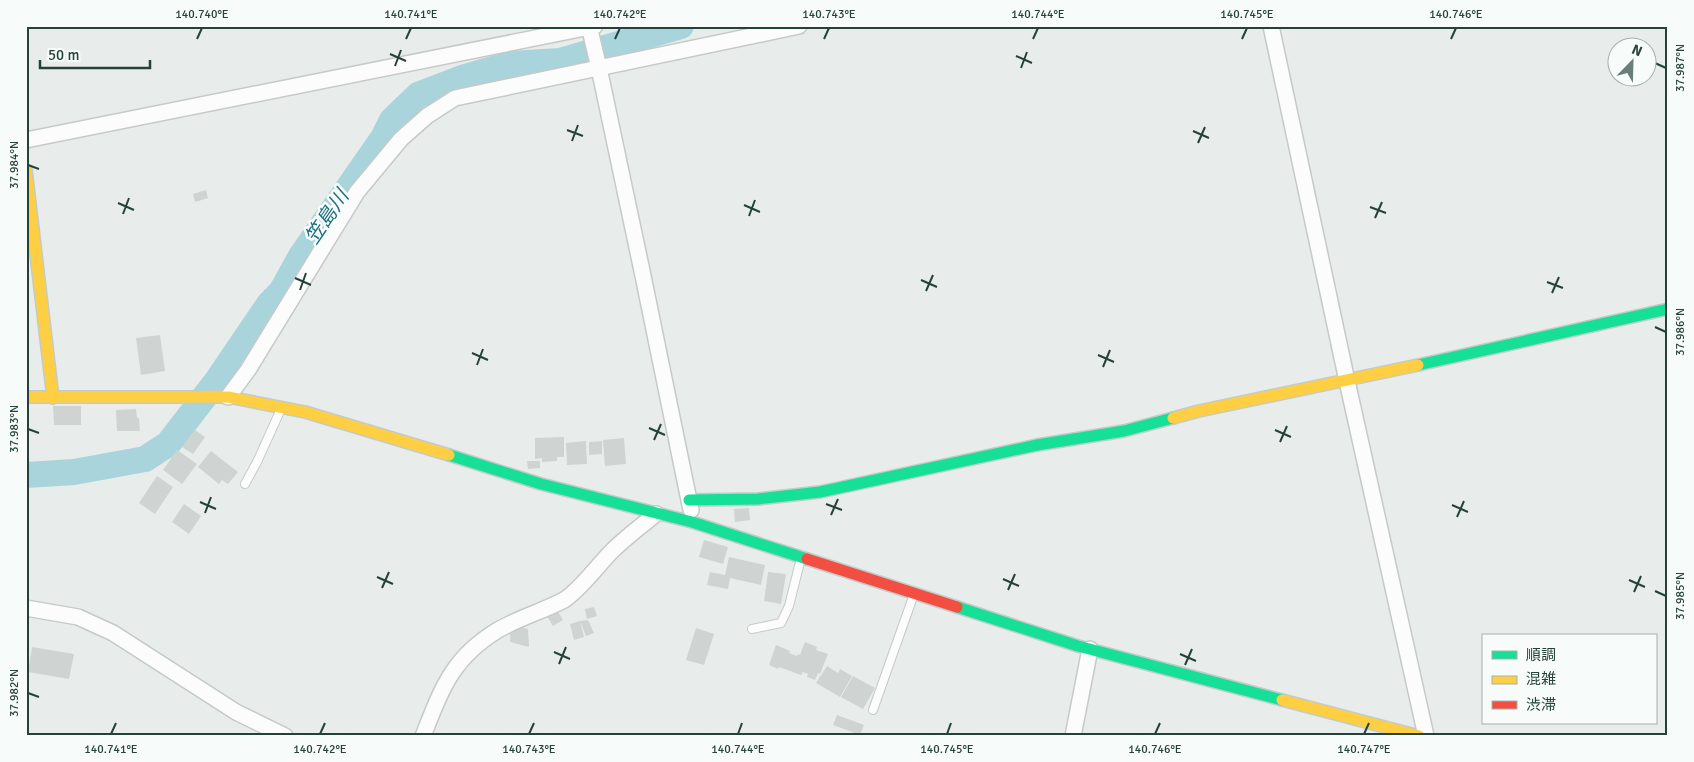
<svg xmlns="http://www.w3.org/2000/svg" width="1694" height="762" font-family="Signika,'Noto Sans JP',sans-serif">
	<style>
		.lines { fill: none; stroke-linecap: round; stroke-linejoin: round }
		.river { stroke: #a9d4db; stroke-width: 26 }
		.building { fill: #cfd4d2 }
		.lane-casing { stroke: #c5cac8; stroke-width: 10 }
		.street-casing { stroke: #c5cac8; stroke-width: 18 }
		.fast-casing { stroke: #c3cbc8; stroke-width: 14 }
		.slow-casing { stroke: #c3cbc8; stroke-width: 14 }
		.jam-casing { stroke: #c3cbc8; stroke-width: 14 }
		.lane { stroke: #fcfcfc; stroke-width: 8 }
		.street { stroke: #fcfcfc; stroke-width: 15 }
		.fast { stroke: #16e098; stroke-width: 11 }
		.slow { stroke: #ffcf43; stroke-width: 11 }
		.jam { stroke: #f24e42; stroke-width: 11 }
		.ticks { fill: none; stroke: #24423a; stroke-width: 2 }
		.labels { text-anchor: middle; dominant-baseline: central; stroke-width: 5; stroke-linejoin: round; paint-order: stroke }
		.water-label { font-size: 20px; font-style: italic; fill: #1c6f80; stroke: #f7fbf9 }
		.neatline { fill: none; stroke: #24423a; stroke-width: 2 }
		.ticks-label { font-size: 12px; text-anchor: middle; fill: #24423a }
	</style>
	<rect width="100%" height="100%" fill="#e8edeb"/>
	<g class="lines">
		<!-- river -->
		<polyline class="river" points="26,475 74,472 145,459 168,444 216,382 269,304 281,292 301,256 383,138 392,120 418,95 465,77 510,64 560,61 681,26"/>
	</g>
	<!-- building -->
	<g class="building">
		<polygon points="206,190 208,198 195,202 193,194"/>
		<polygon points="160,335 165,371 141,375 136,338"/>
		<polygon points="53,406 81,406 81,425 54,425"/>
		<polygon points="136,409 137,418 139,418 140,431 117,431 116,410"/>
		<polygon points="195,430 205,437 193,454 182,447"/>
		<polygon points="564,437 564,457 557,457 557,461 542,462 542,458 535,459 535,438"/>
		<polygon points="624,438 626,464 605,466 603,440"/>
		<polygon points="586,441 587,464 567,465 566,443"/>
		<polygon points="602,441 602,454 589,455 589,442"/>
		<polygon points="177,450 197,464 182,484 163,470"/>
		<polygon points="211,451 238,472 228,484 222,480 219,484 198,467"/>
		<polygon points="527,461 540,461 540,468 528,469"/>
		<polygon points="157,476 173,487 155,514 139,503"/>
		<polygon points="184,504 201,516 189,534 172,522"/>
		<polygon points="749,508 750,520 735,522 734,509"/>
		<polygon points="704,540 728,547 723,564 699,557"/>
		<polygon points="729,557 765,565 761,585 730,578 728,589 707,585 710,572 725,575"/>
		<polygon points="768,572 786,574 781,604 764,601"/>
		<polygon points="594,607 597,616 587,619 585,609"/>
		<polygon points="557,610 563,620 553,626 545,613"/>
		<polygon points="588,620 594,633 586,636 580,621 584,637 574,640 570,624 580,621"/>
		<polygon points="511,624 528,629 529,647 510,642"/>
		<polygon points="696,628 714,634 704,665 686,660"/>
		<polygon points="805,642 817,647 816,650 828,654 820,674 818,673 815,680 807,677 808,674 803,672 801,675 779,667 778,669 769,665 776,645 790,651 789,653 797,656 798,654 800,655"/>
		<polygon points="32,647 74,654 69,679 28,672"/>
		<polygon points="827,666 838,673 840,669 852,676 840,697 816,683"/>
		<polygon points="853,676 875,688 863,709 841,697"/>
		<polygon points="837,715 864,725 860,735 833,725"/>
	</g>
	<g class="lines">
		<defs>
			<g id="lane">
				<polyline points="245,484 257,462 281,409"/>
				<polyline points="752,629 781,623 789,606 801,558"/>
				<polyline points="873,710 914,594"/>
			</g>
			<g id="street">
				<polyline points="589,26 599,68 642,271 691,510"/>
				<polyline points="1271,26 1347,381 1426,736"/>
				<polyline points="26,140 595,26"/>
				<polyline points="228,397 248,370 357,192 401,139 427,116 455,98 799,26"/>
				<polyline points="26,608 78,617 113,633 236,712 285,736"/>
				<path d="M423,736C442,688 452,658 498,630C519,618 543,611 564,600C579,591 599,564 612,551C625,538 641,526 656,514"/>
				<polyline points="1073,736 1090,649"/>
			</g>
			<g id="fast">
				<polyline points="1418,365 1668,309"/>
				<polyline points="449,455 541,484 692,522 807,559"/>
				<polyline points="689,500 758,499 820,492 1037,445 1124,431 1173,418"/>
				<polyline points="957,607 1078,646 1282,700"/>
			</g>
			<g id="slow">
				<polyline points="26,170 53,398"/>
				<polyline points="26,397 228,397 305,412 449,455"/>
				<polyline points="1173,418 1199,411 1418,365"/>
				<polyline points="1282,700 1419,736"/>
			</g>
			<polyline id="jam" points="807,559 957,607"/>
		</defs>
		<!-- lane casing -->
		<use href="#lane" class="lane-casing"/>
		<!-- street casing -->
		<use href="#street" class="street-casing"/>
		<!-- fast casing -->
		<use href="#fast" class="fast-casing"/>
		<!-- slow casing -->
		<use href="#slow" class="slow-casing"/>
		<!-- jam casing -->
		<use href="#jam" class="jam-casing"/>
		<!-- lane -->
		<use href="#lane" class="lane"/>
		<!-- street -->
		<use href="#street" class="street"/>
		<!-- fast -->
		<use href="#fast" class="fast"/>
		<!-- slow -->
		<use href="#slow" class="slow"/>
		<!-- jam -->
		<use href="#jam" class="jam"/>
	</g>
	<!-- ticks -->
	<path class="ticks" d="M197,39L202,28M406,39L411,28M615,39L620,28M824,39L829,28M1033,39L1038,28M1242,39L1247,28M1451,39L1456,28M390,54L406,61M1016,56L1032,63M1655,63L1666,68M395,66L401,50M1021,68L1027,52M567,130L583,136M1193,131L1209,138M572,141L578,125M1198,143L1205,127M28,165L39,169M118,203L134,210M744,205L760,212M1370,207L1386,213M123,214L129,198M749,216L755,200M1375,218L1382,202M295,278L311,285M921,280L937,287M1547,282L1563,288M300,290L306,273M926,291L933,275M1552,293L1559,277M1655,327L1666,332M472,353L488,360M1098,355L1114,362M477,365L483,349M1103,367L1110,350M649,428L665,435M28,429L39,433M1275,430L1291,437M654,440L661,424M1280,442L1287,426M200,502L216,509M826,504L842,510M1452,505L1468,512M205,513L211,497M831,515L838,499M1457,517L1464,501M377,577L393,584M1003,579L1019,586M1629,580L1645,587M382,588L389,572M1008,590L1015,574M1655,591L1666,596M1634,592L1641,576M554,652L570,659M1180,654L1196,661M559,664L566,647M1185,665L1192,649M28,693L39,697M111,734L116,723M320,734L325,723M529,734L534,723M738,734L742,723M947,734L951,723M1155,734L1160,723M1364,734L1369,723"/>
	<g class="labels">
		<!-- water labels -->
		<g class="water-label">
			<text transform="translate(327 217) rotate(-56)">笠島川</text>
		</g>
	</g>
	<!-- border -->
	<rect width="1694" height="762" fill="none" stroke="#f7fbf9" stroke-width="55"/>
	<!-- legend -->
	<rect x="1482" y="634" width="175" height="90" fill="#f7fbf9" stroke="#a3b1ad"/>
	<rect x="1492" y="651" width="25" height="8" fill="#16e098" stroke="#a3b1ad"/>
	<text x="1526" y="660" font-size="15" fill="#24423a">順調</text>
	<rect x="1492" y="676" width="25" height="8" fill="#ffcf43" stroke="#a3b1ad"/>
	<text x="1526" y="684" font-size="15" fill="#24423a">混雑</text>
	<rect x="1492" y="701" width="25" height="8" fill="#f24e42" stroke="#a3b1ad"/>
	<text x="1526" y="710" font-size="15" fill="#24423a">渋滞</text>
	<!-- north arrow -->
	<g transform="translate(1632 62) rotate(23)"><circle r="24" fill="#f7fbf9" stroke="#a3b1ad"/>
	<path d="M0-4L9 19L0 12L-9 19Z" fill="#697e78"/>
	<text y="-8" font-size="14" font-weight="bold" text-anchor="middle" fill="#24423a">N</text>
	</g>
	<!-- scale -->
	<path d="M40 60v8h110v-8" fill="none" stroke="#24423a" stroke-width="2.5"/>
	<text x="48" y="60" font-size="15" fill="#24423a" stroke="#f7fbf9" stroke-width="4" paint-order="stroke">50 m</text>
	<rect x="28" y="28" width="1638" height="706" class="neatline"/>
	<g class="ticks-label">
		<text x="202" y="18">140.740°E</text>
		<text x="411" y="18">140.741°E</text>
		<text x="620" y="18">140.742°E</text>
		<text x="829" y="18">140.743°E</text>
		<text x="1038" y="18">140.744°E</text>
		<text x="1247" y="18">140.745°E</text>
		<text x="1456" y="18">140.746°E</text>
		<text transform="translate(1680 68) rotate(-90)" y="4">37.987°N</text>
		<text transform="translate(14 165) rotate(-90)" y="4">37.984°N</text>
		<text transform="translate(1680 332) rotate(-90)" y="4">37.986°N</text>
		<text transform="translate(14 429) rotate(-90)" y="4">37.983°N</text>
		<text transform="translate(1680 596) rotate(-90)" y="4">37.985°N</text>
		<text transform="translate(14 693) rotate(-90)" y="4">37.982°N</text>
		<text x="111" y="753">140.741°E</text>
		<text x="320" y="753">140.742°E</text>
		<text x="529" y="753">140.743°E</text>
		<text x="738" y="753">140.744°E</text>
		<text x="947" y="753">140.745°E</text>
		<text x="1155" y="753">140.746°E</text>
		<text x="1364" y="753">140.747°E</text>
	</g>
</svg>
